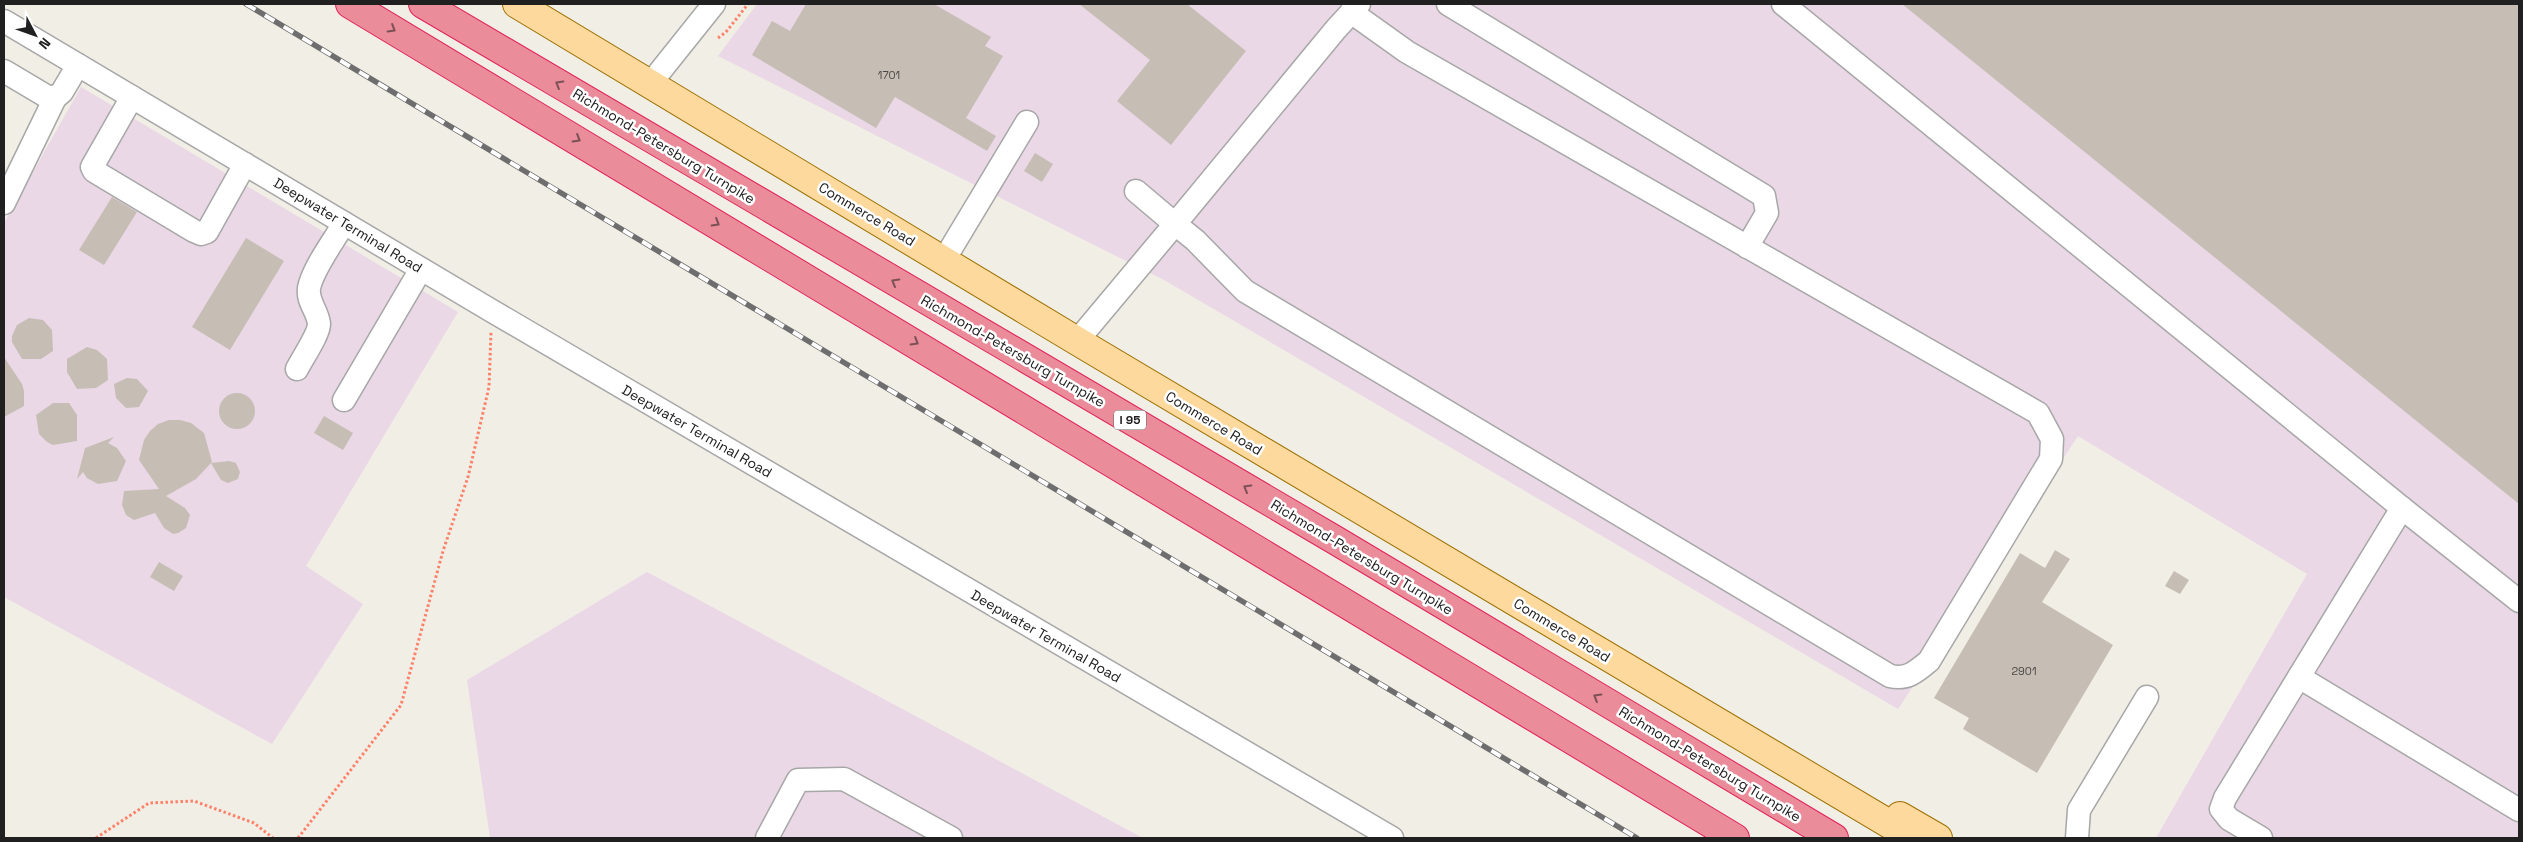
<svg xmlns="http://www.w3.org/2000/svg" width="2523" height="842" font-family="'Space Grotesk',sans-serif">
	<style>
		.industrial { fill: #ead8e6 }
		.building { fill: #c6beb5 }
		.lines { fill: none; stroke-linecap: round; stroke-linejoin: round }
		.minor-casing { stroke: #a7a7a7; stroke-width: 25 }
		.major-casing { stroke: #9c7000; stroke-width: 30 }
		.highway-casing { stroke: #e0225a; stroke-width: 30 }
		.path { stroke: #fe816a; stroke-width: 3; stroke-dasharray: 2.5 2.5; stroke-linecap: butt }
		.minor { stroke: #fff; stroke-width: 22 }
		.major { stroke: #fed99e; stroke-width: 28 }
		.highway { stroke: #ea8c99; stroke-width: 28 }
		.rail-casing { stroke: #6e6e6e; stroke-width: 5.5 }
		.rail { stroke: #fff; stroke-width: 4; stroke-dasharray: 11; stroke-linecap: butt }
		.oneway { stroke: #7b5156 }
		.labels { text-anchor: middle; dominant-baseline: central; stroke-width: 5; stroke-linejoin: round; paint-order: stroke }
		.number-label { font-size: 11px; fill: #4a4845 }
		.shield { fill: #fff; stroke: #636363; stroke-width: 1 }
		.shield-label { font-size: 12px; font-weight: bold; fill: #202020 }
		.street-label { font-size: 14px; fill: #202020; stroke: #fff }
	</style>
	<rect width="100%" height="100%" fill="#f1eee6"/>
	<!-- industrial -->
	<g class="industrial">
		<polygon points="757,4 2519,4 2519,838 2156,838 2307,574 2078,436 1898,709 1164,280 718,56"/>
		<polygon points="81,87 458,312 306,566 363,604 272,744 4,597 4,223"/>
		<polygon points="647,572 1143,838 490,838 467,680"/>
	</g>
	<!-- building -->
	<g class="building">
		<polygon points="806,4 934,4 991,37 985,46 1003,56 966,118 996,136 987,151 895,97 876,128 752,55 772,21 790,31"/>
		<polygon points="1079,4 1187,4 1246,51 1171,145 1117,101 1150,60"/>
		<polygon points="1902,4 2519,4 2519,504"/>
		<polygon points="1035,153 1053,164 1042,182 1024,171"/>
		<polygon points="112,197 137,212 104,265 79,250"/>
		<polygon points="246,238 284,261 230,350 192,327"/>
		<polygon points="29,318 43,320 52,330 53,351 41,359 22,359 12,342 12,336 17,325"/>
		<polygon points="87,347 97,350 107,359 108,380 96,388 77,389 67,372 67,359"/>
		<polygon points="4,357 22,384 24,391 24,406 4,417"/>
		<polygon points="127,378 137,379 148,391 139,407 126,408 116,398 114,384"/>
		<circle cx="237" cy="411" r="18"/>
		<polygon points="53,403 69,403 77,415 77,441 53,445 47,442 39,434 36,415"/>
		<polygon points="324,416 353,433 343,450 314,433"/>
		<polygon points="169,420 180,420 191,423 204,433 212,462 196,479 166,496 185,508 190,515 186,528 178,533 173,534 164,528 155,513 134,520 126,515 122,505 124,491 159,489 139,460 144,440 150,431 158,424"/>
		<polygon points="114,437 108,443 117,448 126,461 117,481 98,484 87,478 83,472 77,479 85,448"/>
		<polygon points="229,461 236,463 240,472 238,479 228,483 221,480 211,463"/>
		<polygon points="2055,550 2070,559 2042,602 2113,645 2037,773 1963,729 1969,718 1934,698 2020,553 2045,568"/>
		<polygon points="159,562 183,576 174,591 150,577"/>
		<polygon points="2174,571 2189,580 2180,594 2165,586"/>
	</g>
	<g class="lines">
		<defs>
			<g id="minor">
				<polyline points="1448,4 1764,196 1767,213 1747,247"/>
				<polyline points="1783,4 2402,508 2519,601"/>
				<path d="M1351,12L1407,52L2038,413L2052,439L2051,459L1929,661C1916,672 1907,680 1890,676L1245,291L1195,240L1175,224L1336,29L1359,4"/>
				<polyline points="4,21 492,311 1392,838"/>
				<polyline points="4,71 46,96 55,98 62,92 78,65"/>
				<polyline points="650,84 714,4"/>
				<polyline points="132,97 92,167 94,171 194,231 201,234 207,232 245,164"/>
				<polyline points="4,203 55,98"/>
				<polyline points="944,260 1027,122"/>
				<polyline points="1077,341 1175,224 1136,191"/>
				<path d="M297,369C302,359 319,334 319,324C318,311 307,302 309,288C313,268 334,241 344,223"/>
				<polyline points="344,400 421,269"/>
				<polyline points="2299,677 2519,810"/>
				<polyline points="767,838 798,780 844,779 951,838"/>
				<polyline points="2077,838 2079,810 2147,697"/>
				<polyline points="2261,838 2229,819 2221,809 2225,798 2402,508"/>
			</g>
			<g id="major">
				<polyline points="517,4 1077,341 1913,838"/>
				<polyline points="1900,816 1938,838"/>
			</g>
			<g id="highway">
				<polyline points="350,4 1735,838"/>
				<polyline points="423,4 1335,540 1834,838"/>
			</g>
		</defs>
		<!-- minor casing -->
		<use href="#minor" class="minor-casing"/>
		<!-- major casing -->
		<use href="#major" class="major-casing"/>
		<!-- highway casing -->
		<use href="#highway" class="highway-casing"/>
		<!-- path -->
		<g class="path">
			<polyline points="718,38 726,32 748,4"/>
			<polyline points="96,838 149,803 194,801 254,823 273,838"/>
			<polyline points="298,838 401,705 443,551 468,477 489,387 491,332"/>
		</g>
		<!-- minor -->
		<use href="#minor" class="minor"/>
		<!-- major -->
		<use href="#major" class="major"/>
		<!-- highway -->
		<use href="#highway" class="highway"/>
		<defs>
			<polyline id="rail" points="246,4 1637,838"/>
		</defs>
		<!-- rail casing -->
		<use href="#rail" class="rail-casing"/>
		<!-- rail -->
		<use href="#rail" class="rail"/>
	</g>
	<!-- one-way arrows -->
	<defs><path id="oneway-chevron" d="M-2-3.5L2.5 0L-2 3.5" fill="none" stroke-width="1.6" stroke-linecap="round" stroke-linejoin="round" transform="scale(1.25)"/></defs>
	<g class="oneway">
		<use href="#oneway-chevron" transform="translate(392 29) rotate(31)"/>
		<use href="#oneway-chevron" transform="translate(559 84) rotate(-149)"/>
		<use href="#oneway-chevron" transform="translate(577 139) rotate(31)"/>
		<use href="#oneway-chevron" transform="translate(716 223) rotate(31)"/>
		<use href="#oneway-chevron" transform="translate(895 282) rotate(-150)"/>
		<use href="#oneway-chevron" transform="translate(915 342) rotate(31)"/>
		<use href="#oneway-chevron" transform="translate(1247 488) rotate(-150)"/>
		<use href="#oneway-chevron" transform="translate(1597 697) rotate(-149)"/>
	</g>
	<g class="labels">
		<!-- number labels -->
		<g class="number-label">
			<text x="889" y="75">1701</text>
			<text x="2024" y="671">2901</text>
		</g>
		<!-- shield labels -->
		<rect class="shield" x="1114" y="410.5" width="32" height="19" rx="4"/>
		<g class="shield-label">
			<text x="1130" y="420">I 95</text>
		</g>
		<!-- street labels -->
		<g class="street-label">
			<text transform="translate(664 146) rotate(31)">Richmond-Petersburg Turnpike</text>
			<text transform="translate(867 214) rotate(31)">Commerce Road</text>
			<text transform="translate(348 225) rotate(31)">Deepwater Terminal Road</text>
			<text transform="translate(1013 351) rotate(30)">Richmond-Petersburg Turnpike</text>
			<text transform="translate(1214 423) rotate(31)">Commerce Road</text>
			<text transform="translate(697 431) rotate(30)">Deepwater Terminal Road</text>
			<text transform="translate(1362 557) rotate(31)">Richmond-Petersburg Turnpike</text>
			<text transform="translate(1562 630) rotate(31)">Commerce Road</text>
			<text transform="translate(1046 636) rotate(30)">Deepwater Terminal Road</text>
			<text transform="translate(1710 764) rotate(31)">Richmond-Petersburg Turnpike</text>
		</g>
	</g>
	<!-- border -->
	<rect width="2523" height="842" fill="none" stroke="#202020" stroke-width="10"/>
	<!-- north arrow -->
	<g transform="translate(35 35) rotate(131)" stroke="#ffffff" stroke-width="4" paint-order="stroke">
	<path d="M0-4L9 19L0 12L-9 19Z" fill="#202020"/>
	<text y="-8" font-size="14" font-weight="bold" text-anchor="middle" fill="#202020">N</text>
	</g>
</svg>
